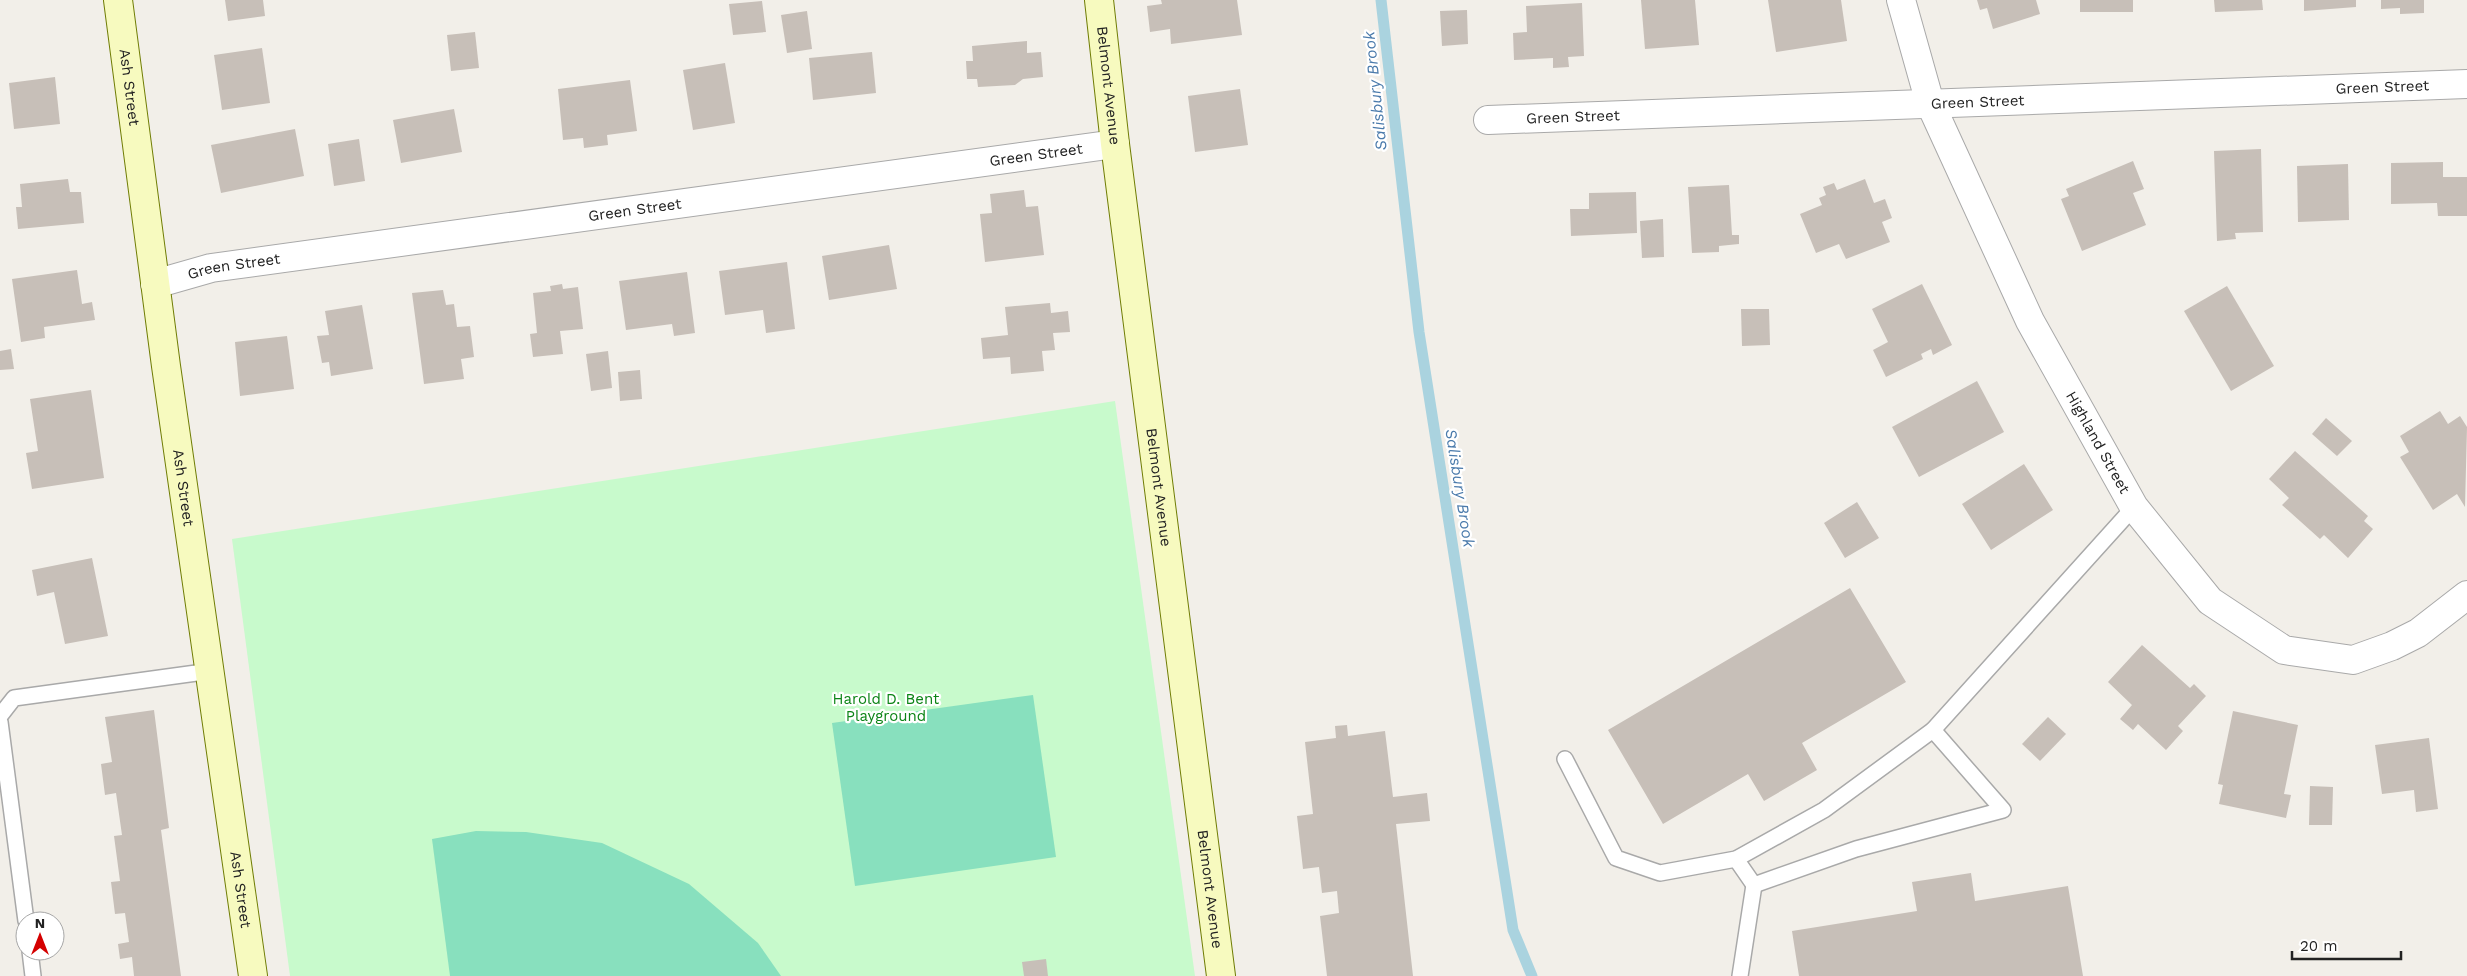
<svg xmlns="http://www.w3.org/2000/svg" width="2467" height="976" font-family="'Work Sans',sans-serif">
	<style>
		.park { fill: #c8facc }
		.pitch { fill: #88e0be }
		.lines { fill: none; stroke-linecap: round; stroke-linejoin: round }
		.stream { stroke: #aad3df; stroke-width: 11 }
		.building { fill: #c7bfb8 }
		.lane-casing { stroke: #a9a9a9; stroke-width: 18 }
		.street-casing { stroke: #a9a9a9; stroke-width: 30 }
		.secondary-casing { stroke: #707d05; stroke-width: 30 }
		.lane { stroke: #fff; stroke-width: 15 }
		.street { stroke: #fff; stroke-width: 28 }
		.secondary { stroke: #f7fabf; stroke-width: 28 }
		.labels { text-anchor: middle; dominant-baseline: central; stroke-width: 4.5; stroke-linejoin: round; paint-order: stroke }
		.street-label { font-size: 15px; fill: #222; stroke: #fff }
		.park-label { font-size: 15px; fill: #0c8416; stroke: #fff }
		.water-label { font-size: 16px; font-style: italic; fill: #4a7aab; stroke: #fff }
	</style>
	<rect width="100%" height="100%" fill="#f2efe9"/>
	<!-- park -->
	<polygon class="park" points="1115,401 1195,976 290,976 232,539"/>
	<!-- pitch -->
	<g class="pitch">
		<polygon points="1033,695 1056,857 855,886 832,723"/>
		<polygon points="476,831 526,832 602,843 689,884 758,943 781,976 450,976 432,839"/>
	</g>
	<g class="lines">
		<!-- stream -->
		<polyline class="stream" points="1381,0 1419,332 1513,930 1532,976"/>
	</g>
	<!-- building -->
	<g class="building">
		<polygon points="225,0 263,0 265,16 228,21"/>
		<polygon points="1161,0 1237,0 1242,35 1171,44 1170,29 1150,32 1147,6 1162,4"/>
		<polygon points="1641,0 1695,0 1699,45 1645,49"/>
		<polygon points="1768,0 1841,0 1847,41 1776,52"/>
		<polygon points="1977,0 2036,0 2040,14 1993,29 1987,8 1980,10"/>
		<rect x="2080" y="0" width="53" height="12"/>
		<polygon points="2214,0 2262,0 2263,10 2215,12"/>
		<polygon points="2304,0 2356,0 2356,7 2304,11"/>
		<polygon points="2381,0 2424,0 2424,13 2400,14 2400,8 2381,9"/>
		<polygon points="762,1 766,32 733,35 729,4"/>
		<polygon points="1582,3 1584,56 1568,57 1569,67 1553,68 1553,58 1514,60 1513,33 1527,32 1526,6"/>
		<polygon points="1467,10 1468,44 1442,46 1440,11"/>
		<polygon points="807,11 812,49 787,53 781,15"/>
		<polygon points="475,32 479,68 451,71 447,35"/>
		<polygon points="1027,41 1027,53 1041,52 1043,77 1023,79 1015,85 978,87 977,79 967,79 966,61 973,61 972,46"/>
		<polygon points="262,48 270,103 222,110 214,55"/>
		<polygon points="872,52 876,93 813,100 809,58"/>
		<polygon points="725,63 735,123 693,130 683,70"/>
		<polygon points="55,77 60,124 14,129 9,83"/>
		<polygon points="630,80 637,131 607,135 608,145 584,148 583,138 563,140 558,89"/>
		<polygon points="1240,89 1248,145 1195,152 1188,96"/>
		<polygon points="454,109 462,152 401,163 393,120"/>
		<polygon points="295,129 304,176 221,193 211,145"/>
		<polygon points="359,139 365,181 334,186 328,144"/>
		<polygon points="2261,149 2263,232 2235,233 2236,239 2217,241 2214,151"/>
		<polygon points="2133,161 2144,189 2133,193 2146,225 2082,251 2061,199 2069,196 2066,189"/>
		<polygon points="2443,162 2443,177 2467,177 2467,216 2438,216 2437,203 2391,204 2391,163"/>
		<polygon points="2348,164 2349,220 2298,222 2297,166"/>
		<polygon points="68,179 70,192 81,192 84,223 18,229 16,207 22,207 20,184"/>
		<polygon points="1865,179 1874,203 1885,199 1892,218 1882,222 1890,242 1846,259 1839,244 1816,253 1800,214 1822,205 1819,198 1826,195 1823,187 1834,183 1837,190"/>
		<polygon points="1729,185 1732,235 1739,235 1739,244 1719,246 1719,252 1692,253 1688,187"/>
		<polygon points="1024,190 1026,207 1038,206 1044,255 985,262 980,214 992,213 990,194"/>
		<polygon points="1636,192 1637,233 1571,236 1570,209 1589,209 1589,193"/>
		<polygon points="1663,219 1664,257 1642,258 1640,221"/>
		<polygon points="889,245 897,289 829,300 822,256"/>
		<polygon points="787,262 795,329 766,333 763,310 725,315 719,271"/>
		<polygon points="77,270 82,304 92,302 95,320 44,327 45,338 21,342 12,279"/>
		<polygon points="687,272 695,333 674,336 672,324 626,330 619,281"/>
		<polygon points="562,284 563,289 578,287 583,329 560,331 563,354 533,357 530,334 537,333 533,293 551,291 550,286"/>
		<polygon points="1922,284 1952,345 1933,355 1931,349 1921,354 1923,359 1886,377 1873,350 1888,342 1872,309"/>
		<polygon points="2227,286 2274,366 2231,391 2184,311"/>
		<polygon points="443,290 446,305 454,304 457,327 470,326 474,357 461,359 464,379 424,384 412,293"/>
		<polygon points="1050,303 1051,313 1068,311 1070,332 1053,333 1055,350 1042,351 1044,371 1011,374 1010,357 983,359 981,338 1008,335 1005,307"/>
		<polygon points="362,305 373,369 331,376 329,362 322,363 317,336 329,335 325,311"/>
		<polygon points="1741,309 1769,309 1770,345 1742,346"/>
		<polygon points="287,336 294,389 240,396 235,342"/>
		<polygon points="11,349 14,369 0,370 0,351"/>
		<polygon points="608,351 612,388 591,391 586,354"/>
		<polygon points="640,370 642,399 620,401 618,372"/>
		<polygon points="1977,381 2004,432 1919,477 1892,427"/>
		<polygon points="91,390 104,478 32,489 26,453 38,451 30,399"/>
		<polygon points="2440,411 2448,424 2460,416 2467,427 2465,507 2457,494 2433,510 2400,457 2409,452 2400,436"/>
		<polygon points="2326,418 2352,441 2337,456 2312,434"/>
		<polygon points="2295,451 2368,516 2364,521 2373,529 2348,558 2324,535 2320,539 2282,505 2289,498 2269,479"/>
		<polygon points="2024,464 2053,510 1991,550 1962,504"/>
		<polygon points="1857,502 1879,538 1845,558 1824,523"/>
		<polygon points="92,558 108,636 65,644 54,592 37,596 32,570"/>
		<polygon points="1850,588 1906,682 1802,743 1817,770 1764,801 1748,774 1663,824 1608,730"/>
		<polygon points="2142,645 2190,688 2194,684 2206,696 2178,726 2183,731 2166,750 2138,724 2133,730 2120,719 2132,705 2108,682"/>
		<polygon points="154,710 169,828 161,830 181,976 134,976 132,957 120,959 118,944 129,942 125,913 115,914 111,882 120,881 114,836 122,835 116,793 105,795 101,764 112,762 105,717"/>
		<polygon points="2233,711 2298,725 2284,794 2291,795 2286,818 2219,804 2223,785 2218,784"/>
		<polygon points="2048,717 2066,734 2040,761 2022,744"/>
		<polygon points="1347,725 1348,736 1385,731 1393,797 1427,793 1430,821 1396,824 1413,976 1327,976 1320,916 1339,913 1337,891 1322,893 1319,867 1303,869 1297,816 1313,814 1305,742 1336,738 1335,726"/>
		<polygon points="2429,738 2438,809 2416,812 2414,790 2382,794 2375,745"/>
		<polygon points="2310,786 2333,787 2332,825 2309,825"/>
		<polygon points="1971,873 1975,901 2068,886 2083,976 1799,976 1792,931 1917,911 1912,882"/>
		<polygon points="1046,959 1048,976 1024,976 1022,962"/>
	</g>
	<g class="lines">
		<defs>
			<g id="lane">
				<polyline points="0,716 14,698 211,671"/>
				<polyline points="0,722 26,921"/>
				<polyline points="1565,759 1616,858 1660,873 1736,859 1824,810 1933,730 2134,507"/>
				<polyline points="1736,859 1754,885 1856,849 2003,810 1933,730"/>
				<polyline points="30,951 33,976"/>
				<polyline points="1740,976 1754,885"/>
			</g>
			<g id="street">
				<path id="s1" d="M1901,0L1930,103L2030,321L2134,507L2210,601L2284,650L2353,660L2392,646L2418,633L2467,595"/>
				<path id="s2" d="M1488,120L2467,84"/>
				<path id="s3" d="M155,284L211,268L1115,144"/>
			</g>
			<g id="secondary">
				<path id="s4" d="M118,0L166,366L253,976"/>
				<path id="s5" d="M1099,0L1115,144L1221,976"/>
			</g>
		</defs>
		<!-- lane casing -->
		<use href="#lane" class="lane-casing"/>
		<!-- street casing -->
		<use href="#street" class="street-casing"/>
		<!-- secondary casing -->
		<use href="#secondary" class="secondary-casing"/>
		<!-- lane -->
		<use href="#lane" class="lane"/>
		<!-- street -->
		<use href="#street" class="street"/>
		<!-- secondary -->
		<use href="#secondary" class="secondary"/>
	</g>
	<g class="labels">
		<!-- street labels -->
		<g class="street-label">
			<text stroke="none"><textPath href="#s5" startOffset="86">Belmont Avenue</textPath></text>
			<text stroke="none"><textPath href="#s4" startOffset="88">Ash Street</textPath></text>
			<text stroke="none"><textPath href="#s2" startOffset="895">Green Street</textPath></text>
			<text stroke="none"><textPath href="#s2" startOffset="490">Green Street</textPath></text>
			<text stroke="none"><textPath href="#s2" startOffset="85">Green Street</textPath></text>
			<text stroke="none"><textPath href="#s3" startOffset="891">Green Street</textPath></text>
			<text stroke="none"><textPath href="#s3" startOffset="486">Green Street</textPath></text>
			<text stroke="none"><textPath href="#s3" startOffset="81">Green Street</textPath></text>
			<text stroke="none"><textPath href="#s1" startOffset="486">Highland Street</textPath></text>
			<text stroke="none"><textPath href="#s4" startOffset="492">Ash Street</textPath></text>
			<text stroke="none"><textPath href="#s5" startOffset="491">Belmont Avenue</textPath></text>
			<text stroke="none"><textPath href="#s4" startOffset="898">Ash Street</textPath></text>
			<text stroke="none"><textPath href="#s5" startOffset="896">Belmont Avenue</textPath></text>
		</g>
		<!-- park labels -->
		<g class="park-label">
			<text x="886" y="699">Harold D. Bent<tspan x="886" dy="17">Playground</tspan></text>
		</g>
		<!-- water labels -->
		<g class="water-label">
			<text transform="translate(1375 91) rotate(-96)">Salisbury Brook</text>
			<text transform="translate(1460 488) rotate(81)">Salisbury Brook</text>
		</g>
	</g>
	<!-- north arrow -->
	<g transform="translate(40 936)"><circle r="24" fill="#ffffff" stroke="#a7a7a7"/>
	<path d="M0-4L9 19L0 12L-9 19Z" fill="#d40000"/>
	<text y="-8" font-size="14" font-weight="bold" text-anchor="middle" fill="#222222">N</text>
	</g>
	<!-- scale -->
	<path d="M2292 951v8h109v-8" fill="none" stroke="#222222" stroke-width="2.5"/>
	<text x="2300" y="951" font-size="15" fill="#222222" stroke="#ffffff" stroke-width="4" paint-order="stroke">20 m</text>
</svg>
